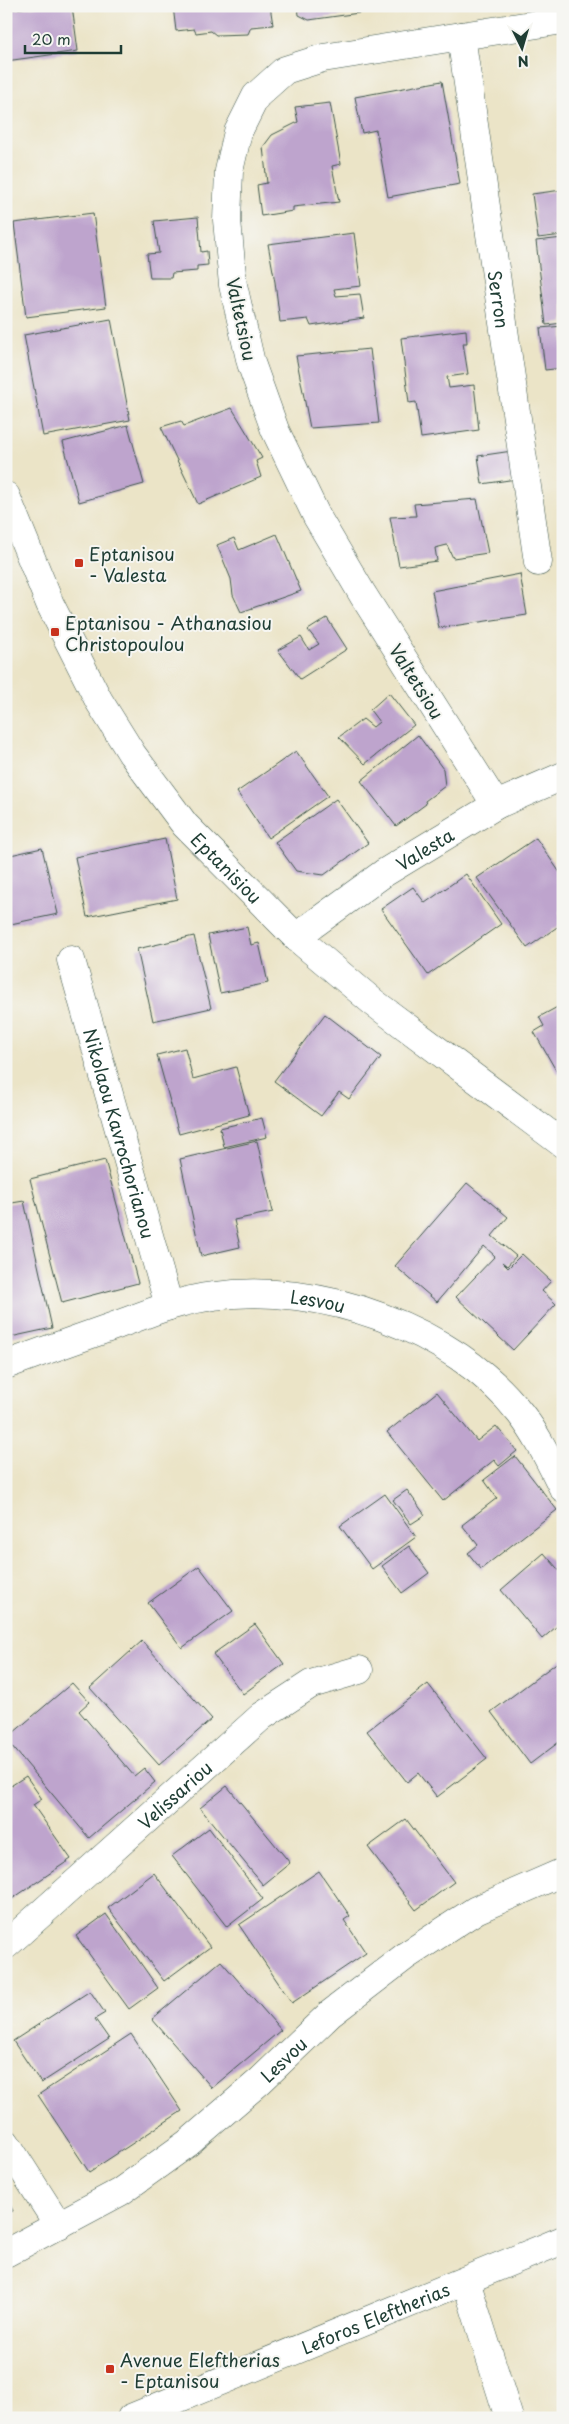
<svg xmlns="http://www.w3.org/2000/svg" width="569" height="2424" font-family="'Playpen Sans',sans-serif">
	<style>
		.building { fill: #bea4cd }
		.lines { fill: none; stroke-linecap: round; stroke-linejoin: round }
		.minor-casing { stroke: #3e564a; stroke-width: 29 }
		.minor { stroke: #fff; stroke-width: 28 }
		.poi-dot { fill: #c8321e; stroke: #f6f6f2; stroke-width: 2 }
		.labels { text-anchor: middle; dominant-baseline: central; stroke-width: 4; stroke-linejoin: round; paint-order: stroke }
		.street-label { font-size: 18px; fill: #1f3d34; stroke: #f6f6f2 }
		.poi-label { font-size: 18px; fill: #1f3d34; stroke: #f6f6f2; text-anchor: start }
	</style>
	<rect width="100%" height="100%" fill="#f6f6f2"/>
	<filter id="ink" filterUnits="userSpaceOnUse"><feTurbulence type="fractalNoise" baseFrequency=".02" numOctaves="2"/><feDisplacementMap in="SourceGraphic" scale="10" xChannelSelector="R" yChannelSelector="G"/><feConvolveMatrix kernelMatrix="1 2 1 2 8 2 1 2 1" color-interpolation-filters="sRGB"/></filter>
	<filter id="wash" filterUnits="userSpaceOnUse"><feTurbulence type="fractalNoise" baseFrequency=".0096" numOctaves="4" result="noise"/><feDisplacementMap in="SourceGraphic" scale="20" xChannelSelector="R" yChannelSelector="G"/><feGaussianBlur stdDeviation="1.12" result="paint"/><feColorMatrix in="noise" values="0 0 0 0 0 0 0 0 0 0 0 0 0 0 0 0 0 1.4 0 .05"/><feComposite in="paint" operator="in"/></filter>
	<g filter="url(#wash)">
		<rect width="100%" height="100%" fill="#ebe4c7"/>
		<g id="blocks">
			<!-- building -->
			<g class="building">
				<polygon points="37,6 72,6 78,51 6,61 6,10"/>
				<polygon points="173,6 270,6 273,25 251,27 248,34 216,35 211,31 196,33 194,29 176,31"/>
				<polygon points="298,6 358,6 359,13 309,20 299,15"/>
				<polygon points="442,81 460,184 388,197 376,130 362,133 355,97"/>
				<polygon points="330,103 341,164 332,166 339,202 293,207 293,211 261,216 257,185 267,183 263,147 272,135 298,122 295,107"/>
				<polygon points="562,190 563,235 538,238 532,194"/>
				<polygon points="93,213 106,307 26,317 14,223"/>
				<polygon points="198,217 201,252 207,251 208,265 197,266 197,271 172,273 171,278 150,278 147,254 159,253 154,221"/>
				<polygon points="354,233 361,286 334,289 336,296 360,294 364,318 311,326 308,319 280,322 275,282 268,244"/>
				<polygon points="563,238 563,323 546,325 536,241"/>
				<polygon points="111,319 130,420 43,436 24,335"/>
				<polygon points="563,326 563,368 545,370 540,328"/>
				<polygon points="466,330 467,343 463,343 468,374 447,377 449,388 474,385 479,430 421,438 416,402 409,403 401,338"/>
				<polygon points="370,349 379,423 310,428 296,356"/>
				<polygon points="232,408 262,458 256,461 261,477 198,504 161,427 181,421 184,426"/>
				<polygon points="128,425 144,484 79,502 63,442"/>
				<polygon points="512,451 516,479 482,484 478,456"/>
				<polygon points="477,499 488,553 453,558 447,545 435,548 437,561 399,566 390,517 416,516 414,504"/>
				<polygon points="277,534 301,591 241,612 233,595 231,579 217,545 234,538 239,550"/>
				<polygon points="520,574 527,615 439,628 432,591"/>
				<polygon points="327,618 347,649 300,679 278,650 301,637 309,650 319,644 308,630"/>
				<polygon points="389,693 414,725 365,764 339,737 363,719 373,727 379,722 370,710"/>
				<polygon points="418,735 443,769 445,786 425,801 426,804 396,826 361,781"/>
				<polygon points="296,751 328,796 268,838 237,792"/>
				<polygon points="336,799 368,843 324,875 296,871 275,842"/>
				<polygon points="536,838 563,877 563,910 559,912 563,918 563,923 527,948 477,878"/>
				<polygon points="165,839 177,899 87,917 75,857"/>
				<polygon points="42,848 58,914 6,925 6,856"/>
				<polygon points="466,874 501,924 428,975 381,909 413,887 425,903"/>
				<polygon points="247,927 251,945 259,943 268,983 220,993 208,935"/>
				<polygon points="194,936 211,1008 153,1021 137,949"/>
				<polygon points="563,1004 563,1076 558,1074 534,1032 544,1026 539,1017"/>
				<polygon points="325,1014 381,1057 349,1099 339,1092 321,1116 274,1081"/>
				<polygon points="185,1048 193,1079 236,1067 249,1115 179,1134 157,1055"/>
				<polygon points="262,1118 267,1137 224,1147 220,1128"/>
				<polygon points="257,1141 273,1212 234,1220 240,1247 201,1256 180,1159"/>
				<polygon points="105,1160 138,1283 62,1303 30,1179"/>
				<polygon points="467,1183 508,1217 492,1236 516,1256 507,1266 502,1262 508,1268 522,1254 551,1281 542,1291 556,1304 513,1350 456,1297 495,1256 484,1246 437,1302 395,1266"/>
				<polygon points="24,1201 52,1328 6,1338 6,1204"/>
				<polygon points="437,1392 477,1441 496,1426 517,1451 499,1466 494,1460 443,1501 387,1432"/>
				<polygon points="515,1456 557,1510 481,1569 468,1553 478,1545 462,1525 497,1498 484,1480"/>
				<polygon points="407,1490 425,1515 411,1524 393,1500"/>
				<polygon points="385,1494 416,1537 372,1569 340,1526"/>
				<polygon points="409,1546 429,1573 402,1593 382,1566"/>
				<polygon points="544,1553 563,1575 563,1621 542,1639 501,1590"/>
				<polygon points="199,1566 233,1611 182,1648 148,1603"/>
				<polygon points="255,1624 284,1664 243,1694 213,1654"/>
				<polygon points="142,1641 212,1719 159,1765 90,1688"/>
				<polygon points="563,1658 563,1739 530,1764 491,1712"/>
				<polygon points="72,1683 89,1702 79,1711 134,1776 144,1768 155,1782 89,1838 6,1739"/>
				<polygon points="428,1684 487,1759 437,1797 418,1773 407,1782 367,1731"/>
				<polygon points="26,1776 42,1799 33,1805 71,1859 6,1903 6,1789"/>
				<polygon points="227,1786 290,1863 263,1885 200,1808"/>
				<polygon points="406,1819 454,1882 416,1910 368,1847"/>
				<polygon points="209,1828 263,1899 227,1927 172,1856"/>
				<polygon points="319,1871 350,1916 344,1920 366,1953 292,2003 239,1925"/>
				<polygon points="154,1873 210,1947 164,1981 108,1908"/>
				<polygon points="106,1914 158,1988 129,2009 76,1936"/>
				<polygon points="221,1961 281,2030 212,2088 152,2019"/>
				<polygon points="90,1991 105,2013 95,2019 109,2039 41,2083 13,2041"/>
				<polygon points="131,2034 182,2111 89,2172 38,2095"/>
				<polygon points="6,2196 13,2211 6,2214"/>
			</g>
		</g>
	</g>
	<g filter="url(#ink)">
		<use href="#blocks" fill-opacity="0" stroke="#3e564a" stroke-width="1"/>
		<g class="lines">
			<defs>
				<g id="minor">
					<path id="s1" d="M461,36L538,562"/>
					<path id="s2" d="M6,496L50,604L99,701L132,754L185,825L296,937L373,1002L563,1144"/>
					<polyline points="496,805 363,595 317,517 275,430 251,363 233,285 227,220 229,171 238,132 256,96 285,70 323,58 563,20"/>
					<path id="s3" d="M296,937L384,873L496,805L563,776"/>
					<path id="s4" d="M71,960L169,1306"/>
					<path id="s5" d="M6,1365C43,1351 80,1338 117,1325C149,1313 180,1300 214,1296C319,1281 454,1328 520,1413C538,1436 550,1462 563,1488"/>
					<path id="s6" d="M6,1945L262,1716L311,1684L359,1670"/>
					<polyline points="6,2143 59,2226"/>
					<path id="s7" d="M6,2253L120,2192L188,2143L260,2081L330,2014L407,1955L476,1910L563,1872"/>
					<polyline points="466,2281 509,2418"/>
					<path id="s8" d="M131,2418L563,2240"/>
				</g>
			</defs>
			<!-- minor casing -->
			<use href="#minor" class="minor-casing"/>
			<!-- minor -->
			<use href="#minor" class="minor"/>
		</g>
	</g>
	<!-- markers -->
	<g class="poi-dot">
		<rect x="74" y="558" width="10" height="10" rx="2.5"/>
		<rect x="50" y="627" width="10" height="10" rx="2.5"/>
		<rect x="105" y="2364" width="10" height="10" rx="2.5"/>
	</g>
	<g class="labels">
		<!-- street labels -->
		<g class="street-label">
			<text stroke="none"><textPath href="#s1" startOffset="266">Serron</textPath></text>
			<text transform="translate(242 319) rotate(78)">Valtetsiou</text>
			<text transform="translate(417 681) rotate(58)">Valtetsiou</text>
			<text stroke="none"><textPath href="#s3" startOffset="156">Valesta</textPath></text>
			<text stroke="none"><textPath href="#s2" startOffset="436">Eptanisiou</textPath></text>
			<text stroke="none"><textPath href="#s4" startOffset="180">Nikolaou Kavrochorianou</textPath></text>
			<text stroke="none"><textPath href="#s5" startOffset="324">Lesvou</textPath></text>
			<text stroke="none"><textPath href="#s6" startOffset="226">Velissariou</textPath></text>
			<text stroke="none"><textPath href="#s7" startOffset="340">Lesvou</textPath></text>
			<text stroke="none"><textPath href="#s8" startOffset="264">Leforos Eleftherias</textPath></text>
		</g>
		<!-- poi labels -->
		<g class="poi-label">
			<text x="89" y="553">Eptanisou<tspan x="89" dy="21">- Valesta</tspan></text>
			<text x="65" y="622">Eptanisou - Athanasiou<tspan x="65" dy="21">Christopoulou</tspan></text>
			<text x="120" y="2359">Avenue Eleftherias<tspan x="120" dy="21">- Eptanisou</tspan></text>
		</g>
	</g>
	<!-- margin -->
	<rect width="569" height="2424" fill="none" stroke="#f6f6f2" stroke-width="25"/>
	<!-- north arrow -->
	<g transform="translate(522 48) rotate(175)" stroke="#f6f6f2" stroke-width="4" paint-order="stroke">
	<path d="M0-4L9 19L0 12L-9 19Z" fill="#1f3d34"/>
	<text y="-8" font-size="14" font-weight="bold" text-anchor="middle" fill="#1f3d34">N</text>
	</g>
	<!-- scale -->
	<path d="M25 45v8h96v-8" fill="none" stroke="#1f3d34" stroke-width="2.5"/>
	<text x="32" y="45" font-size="15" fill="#1f3d34" stroke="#f6f6f2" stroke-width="4" paint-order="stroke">20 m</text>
</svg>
